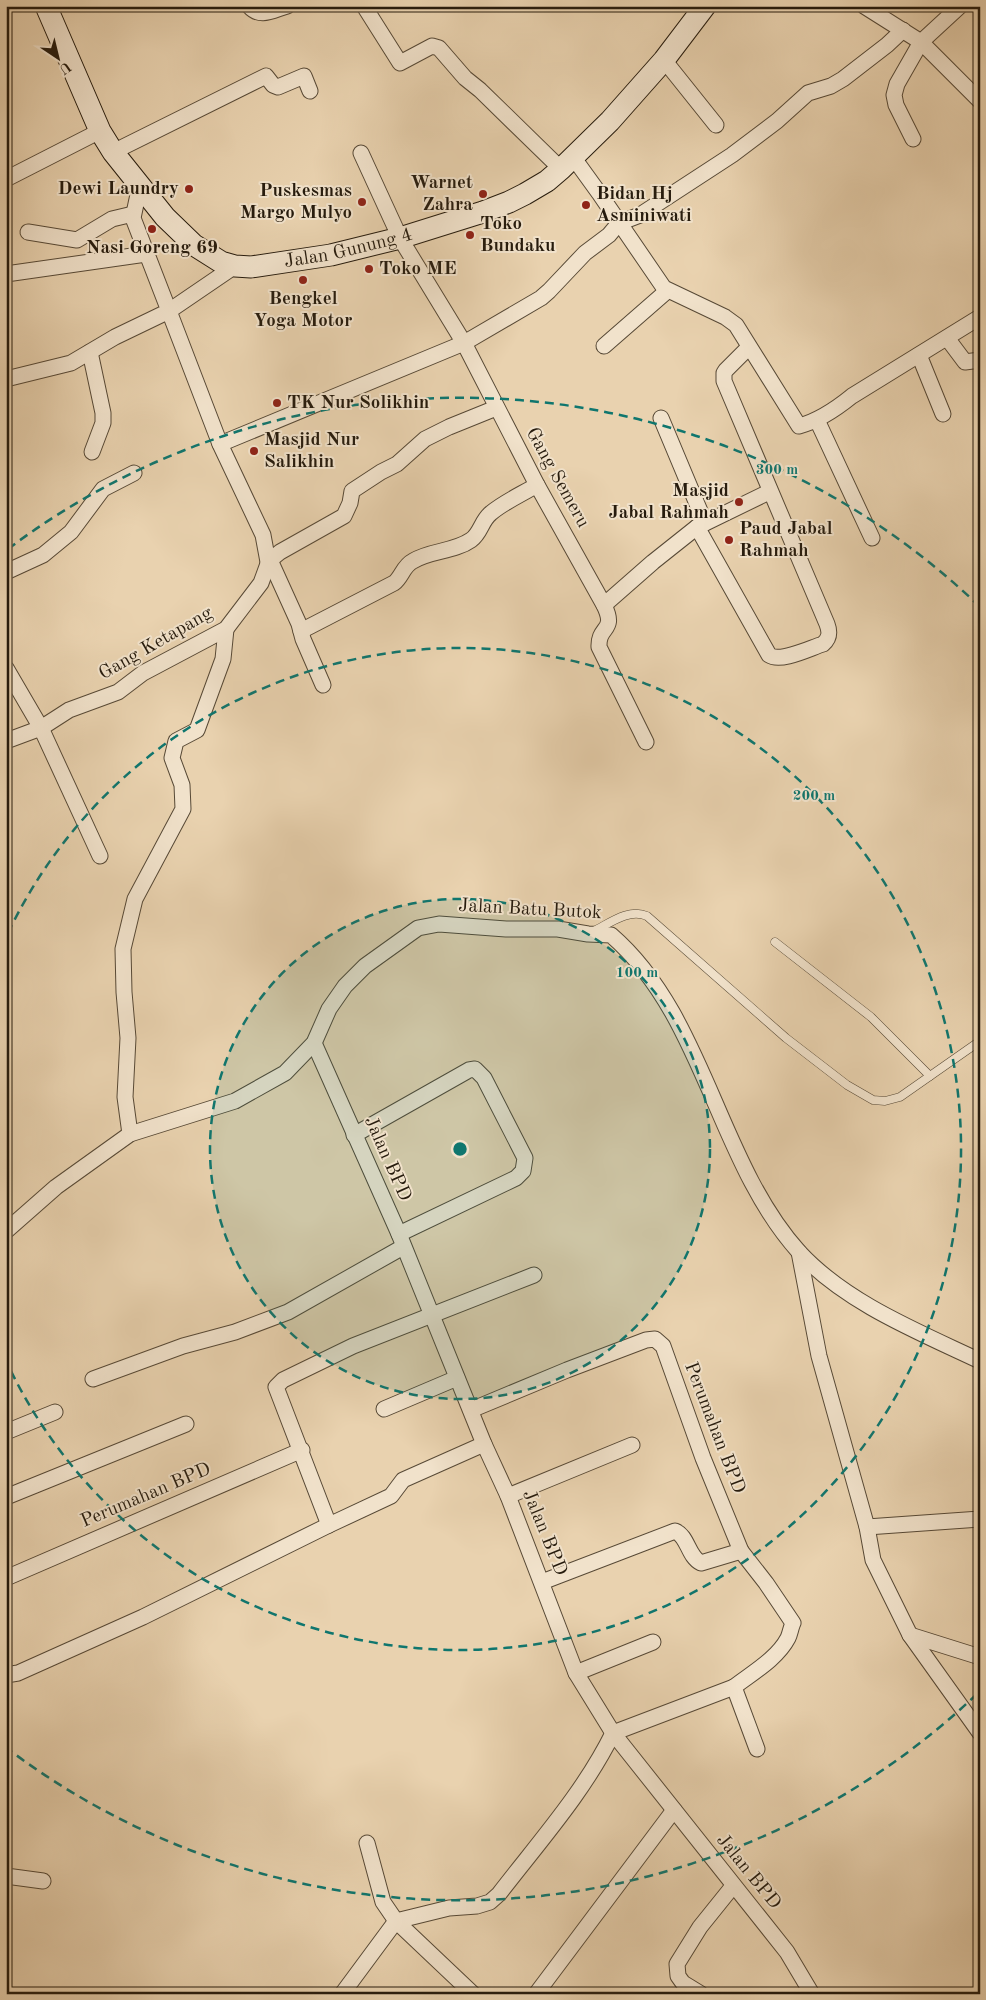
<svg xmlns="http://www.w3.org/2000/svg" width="986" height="2000" font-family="'Old Standard TT',serif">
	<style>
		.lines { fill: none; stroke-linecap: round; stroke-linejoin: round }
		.lane-casing { stroke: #574936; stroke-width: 9 }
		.street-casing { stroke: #574936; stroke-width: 17 }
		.secondary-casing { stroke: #261b0d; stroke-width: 23 }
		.lane { stroke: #f1e2cb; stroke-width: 8 }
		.street { stroke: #f1e2cb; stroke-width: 15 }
		.secondary { stroke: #f1e2cb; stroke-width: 21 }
		.ring { fill: none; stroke: #0f766e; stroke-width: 2.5; stroke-dasharray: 9 6 }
		.poi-dot { fill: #8f2418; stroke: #f1e2cb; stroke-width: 2 }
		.labels { text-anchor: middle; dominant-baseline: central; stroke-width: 4; stroke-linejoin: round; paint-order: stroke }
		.poi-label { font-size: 19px; font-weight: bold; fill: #261b0d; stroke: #f1e2cb; text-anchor: start }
		.street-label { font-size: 19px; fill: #261b0d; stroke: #f1e2cb }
		.centre { fill: #0f766e; stroke: #f1e2cb; stroke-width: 2.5 }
		.ring-label { font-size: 15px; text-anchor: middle; font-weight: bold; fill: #0f766e; stroke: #f1e2cb; stroke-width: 4; stroke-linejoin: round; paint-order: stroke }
	</style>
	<rect width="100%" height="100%" fill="#e9d2af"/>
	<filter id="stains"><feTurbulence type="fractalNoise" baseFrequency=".004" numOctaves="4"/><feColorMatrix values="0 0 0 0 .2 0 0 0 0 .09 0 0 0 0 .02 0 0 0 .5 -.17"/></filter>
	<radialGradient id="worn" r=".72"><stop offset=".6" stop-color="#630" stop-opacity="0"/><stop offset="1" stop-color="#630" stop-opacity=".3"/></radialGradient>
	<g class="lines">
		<defs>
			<g id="lane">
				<path d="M594,931C610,923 629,908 647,916L786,1038L847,1085L873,1100L885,1101L900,1097L980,1041"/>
				<polyline points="775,942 871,1017 930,1076"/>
			</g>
			<g id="street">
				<path d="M249,6C260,19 273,10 287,6"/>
				<polyline points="364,6 400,63 432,46 439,48 465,78 480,90 561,169"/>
				<polyline points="864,6 921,42 980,101"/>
				<polyline points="664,60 716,125"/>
				<polyline points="913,139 896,105 894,95 897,84 921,42 960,6"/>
				<polyline points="113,152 266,76 273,85 278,87 304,76 310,91"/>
				<path d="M361,153L400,238L464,343L537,485L604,605C617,632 598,625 599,647L646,742"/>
				<path d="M573,157L599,193L664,288L725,317L736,325L799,426C818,421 836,409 852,396L980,317"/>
				<polyline points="6,179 100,131"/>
				<polyline points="28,232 77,240 112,219 133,214"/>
				<polyline points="235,266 169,311 220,444 263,535 268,562 269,561"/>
				<polyline points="6,274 146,254"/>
				<polyline points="947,338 965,362 980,360"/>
				<polyline points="604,346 667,291"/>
				<polyline points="90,352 103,413 103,423 92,452"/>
				<polyline points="919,355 943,414"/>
				<polyline points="6,379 71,363 115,337 169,311 133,218 140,185"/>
				<polyline points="661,418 705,523"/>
				<polyline points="817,420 872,538"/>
				<polyline points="220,444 464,343 541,298 549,291 585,253 609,235 619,223 640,215 732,155 777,121 808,93 831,86 843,79 887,45 903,30"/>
				<path d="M697,527L769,655C781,663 810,648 823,644C830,638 830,632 827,624L724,381V373L726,370L749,347"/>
				<polyline points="270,560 299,624 303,639 323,685"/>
				<polyline points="6,572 43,555 71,532 103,489 134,473"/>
				<polyline points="604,605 653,562 697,527 769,492"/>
				<path d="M301,631L394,583C402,577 403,566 413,561C431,550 454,552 471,540C481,533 481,521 491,513C504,502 522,494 537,485"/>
				<polyline points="6,668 41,728 100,856"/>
				<polyline points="6,741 41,728 69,710 118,692 143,673 226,629 261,583 269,561 280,552 344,516 350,503 352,491 381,472 397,464 425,439 449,427 496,408"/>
				<polyline points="314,1043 399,1234 484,1444 508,1496 576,1673 613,1733 787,1952 812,1994"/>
				<polyline points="130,1134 125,1097 128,1038 124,992 123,949 135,899 183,809 182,785 172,758 176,741 197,730 223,659 226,629"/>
				<polyline points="354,1135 469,1070 475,1069 484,1078 525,1158 523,1171 516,1178 399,1234"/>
				<path d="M6,1231L56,1187L130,1134L235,1101L285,1073L314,1043L329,1009L345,986L365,966L418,928L439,924L506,929H558L588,934L611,935C705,1016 717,1161 799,1252C846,1303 919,1332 980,1361"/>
				<polyline points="799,1252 819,1356 867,1527 873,1560 910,1635 980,1733"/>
				<polyline points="93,1379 183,1346 235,1332 288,1312 403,1247"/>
				<polyline points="384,1409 457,1378"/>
				<path d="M471,1410L567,1370L646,1340L655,1339L663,1346L703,1458L741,1551L766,1583L793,1623C791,1627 790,1634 788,1638C777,1659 752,1673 734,1687"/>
				<polyline points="6,1432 55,1412"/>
				<polyline points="508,1496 632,1445"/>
				<polyline points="6,1497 186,1424"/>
				<polyline points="329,1525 276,1387 283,1380 353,1346 534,1275"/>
				<polyline points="867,1527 980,1519"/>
				<polyline points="6,1578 302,1450"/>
				<path d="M542,1582L675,1531C688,1536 688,1557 701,1563L741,1551"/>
				<polyline points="910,1635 980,1657"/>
				<polyline points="576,1673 653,1642"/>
				<polyline points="6,1675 18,1673 143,1617 329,1525 391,1496 403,1480 484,1444"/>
				<polyline points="367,1843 383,1902 396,1921 473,1994"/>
				<polyline points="6,1876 43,1881"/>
				<path d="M342,1994L396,1921L449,1908L477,1906L490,1902L499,1894C539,1842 584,1792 613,1733L734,1687L757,1749"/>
				<polyline points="536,1994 674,1810"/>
				<polyline points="701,1994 683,1983 678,1976 677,1964 700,1927 733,1886"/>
			</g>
			<g id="secondary">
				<path id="s1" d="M46,6L100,131L113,152L165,217L194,245L221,262L235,266L251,267L331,255L400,238L483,212L509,202L525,194L547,181L561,169L610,121L664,60L705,6"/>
			</g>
		</defs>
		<!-- lane casing -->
		<use href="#lane" class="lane-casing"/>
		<!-- street casing -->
		<use href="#street" class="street-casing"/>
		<!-- secondary casing -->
		<use href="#secondary" class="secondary-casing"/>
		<!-- lane -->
		<use href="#lane" class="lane"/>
		<!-- street -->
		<use href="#street" class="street"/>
		<!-- secondary -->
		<use href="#secondary" class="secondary"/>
	</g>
	<!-- distance rings -->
	<circle cx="460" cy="1149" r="250" fill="#0f766e" fill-opacity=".12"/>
	<g class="ring">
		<circle cx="460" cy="1149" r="250"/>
		<path d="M8 933A501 501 0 1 1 8 1365"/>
		<path d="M977 1694A751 751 0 0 1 8 1749M8 549A751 751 0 0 1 977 604"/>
	</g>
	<!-- markers -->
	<g class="poi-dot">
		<circle cx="189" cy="189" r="5"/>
		<circle cx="483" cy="194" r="5"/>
		<circle cx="362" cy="202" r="5"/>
		<circle cx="586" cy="205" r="5"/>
		<circle cx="152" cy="229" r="5"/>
		<circle cx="470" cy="235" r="5"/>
		<circle cx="369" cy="269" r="5"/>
		<circle cx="303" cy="280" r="5"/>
		<circle cx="277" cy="403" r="5"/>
		<circle cx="254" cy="451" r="5"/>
		<circle cx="739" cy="502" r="5"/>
		<circle cx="729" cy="540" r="5"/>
	</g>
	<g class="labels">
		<!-- poi labels -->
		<g class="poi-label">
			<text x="473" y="183" text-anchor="end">Warnet<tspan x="473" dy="22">Zahra</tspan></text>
			<text x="179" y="189" text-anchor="end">Dewi Laundry</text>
			<text x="352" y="191" text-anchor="end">Puskesmas<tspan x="352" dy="22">Margo Mulyo</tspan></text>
			<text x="596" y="194">Bidan Hj<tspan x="596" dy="22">Asminiwati</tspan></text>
			<text x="480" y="224">Toko<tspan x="480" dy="22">Bundaku</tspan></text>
			<text x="152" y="248" text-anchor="middle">Nasi Goreng 69</text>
			<text x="379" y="269">Toko ME</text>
			<text x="303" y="299" text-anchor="middle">Bengkel<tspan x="303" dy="22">Yoga Motor</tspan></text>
			<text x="287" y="403">TK Nur Solikhin</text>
			<text x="264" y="440">Masjid Nur<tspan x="264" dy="22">Salikhin</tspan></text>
			<text x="729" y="491" text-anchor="end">Masjid<tspan x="729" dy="22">Jabal Rahmah</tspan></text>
			<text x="739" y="529">Paud Jabal<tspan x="739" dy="22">Rahmah</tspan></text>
		</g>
		<!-- street labels -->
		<g class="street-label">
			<text stroke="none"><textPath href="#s1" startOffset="446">Jalan Gunung 4</textPath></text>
			<text transform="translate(557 478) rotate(61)">Gang Semeru</text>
			<text transform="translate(156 644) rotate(-30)">Gang Ketapang</text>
			<text transform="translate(530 910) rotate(3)">Jalan Batu Butok</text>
			<text transform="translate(387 1159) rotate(66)">Jalan BPD</text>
			<text transform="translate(714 1428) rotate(69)">Perumahan BPD</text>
			<text transform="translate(146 1496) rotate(-23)">Perumahan BPD</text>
			<text transform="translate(544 1533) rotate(68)">Jalan BPD</text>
			<text transform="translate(748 1872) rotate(51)">Jalan BPD</text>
		</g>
	</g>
	<circle cx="460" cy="1149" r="8" class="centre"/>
	<g class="ring-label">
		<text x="777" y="474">300 m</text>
		<text x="814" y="800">200 m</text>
		<text x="637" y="977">100 m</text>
	</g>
	<!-- margin -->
	<rect width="986" height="2000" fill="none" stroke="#e9d2af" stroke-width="25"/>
	<rect x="8" y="8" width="971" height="1985" fill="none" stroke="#261b0d" stroke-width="2.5"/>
	<rect x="12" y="12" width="961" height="1975" fill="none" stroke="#261b0d"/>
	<!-- north arrow -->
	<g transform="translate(58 58) rotate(145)" stroke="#f1e2cb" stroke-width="4" paint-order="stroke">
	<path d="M0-4L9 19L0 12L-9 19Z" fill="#261b0d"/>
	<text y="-8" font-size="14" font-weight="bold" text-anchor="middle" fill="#261b0d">U</text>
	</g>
	<rect width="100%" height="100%" filter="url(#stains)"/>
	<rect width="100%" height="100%" fill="url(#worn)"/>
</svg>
